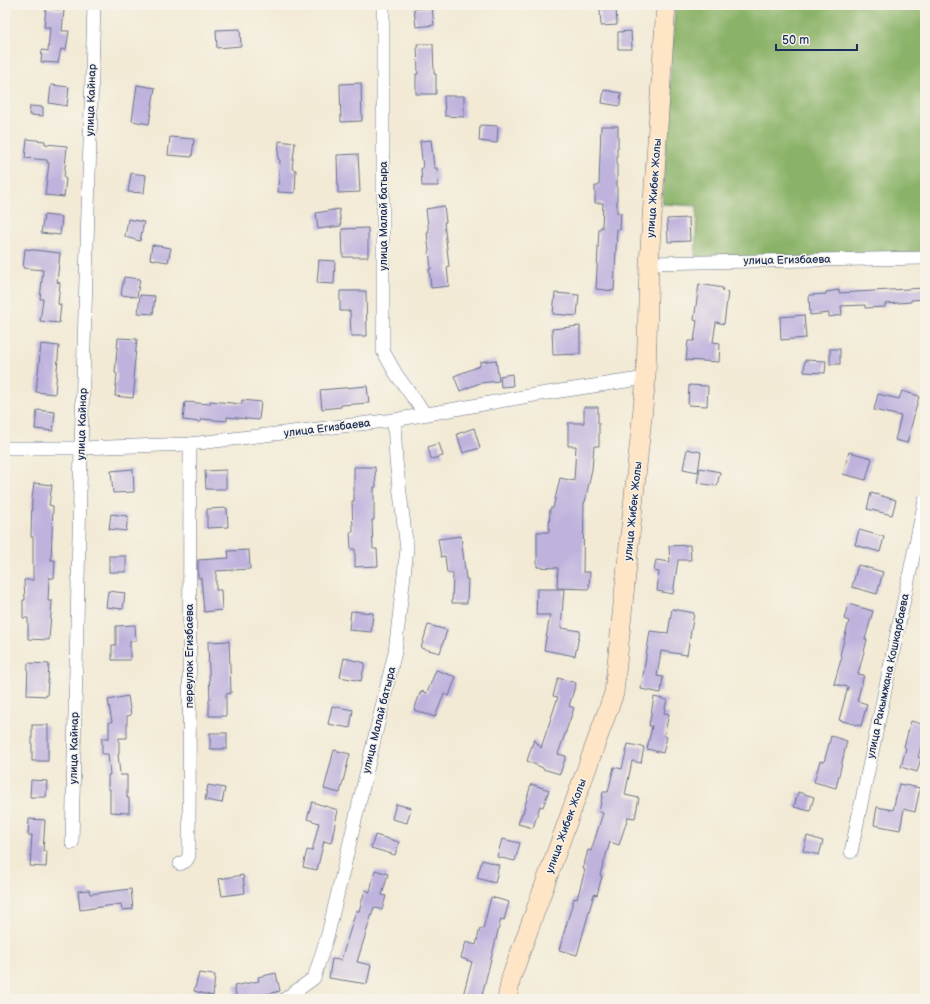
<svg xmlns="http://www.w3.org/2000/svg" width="930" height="1004" font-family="'Balsamiq Sans',sans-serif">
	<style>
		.forest { fill: #8ab268; stroke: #527063 }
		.building { fill: #bfb3de }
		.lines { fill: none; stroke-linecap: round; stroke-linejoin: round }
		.street-casing { stroke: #667088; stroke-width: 14 }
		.secondary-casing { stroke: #667088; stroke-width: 20 }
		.street { stroke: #fff; stroke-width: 13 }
		.secondary { stroke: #fee5c5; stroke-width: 19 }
		.labels { text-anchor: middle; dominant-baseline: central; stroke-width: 3; stroke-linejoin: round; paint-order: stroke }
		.street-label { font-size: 11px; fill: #1b2f5e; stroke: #f7f3e8 }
	</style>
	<rect width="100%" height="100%" fill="#f7f3e8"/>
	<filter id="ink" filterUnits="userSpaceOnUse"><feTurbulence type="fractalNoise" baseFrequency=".025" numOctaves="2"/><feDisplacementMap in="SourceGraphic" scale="8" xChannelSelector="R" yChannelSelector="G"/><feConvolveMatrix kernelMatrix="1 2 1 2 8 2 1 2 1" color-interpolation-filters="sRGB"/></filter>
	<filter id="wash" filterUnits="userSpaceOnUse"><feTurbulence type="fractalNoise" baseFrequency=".012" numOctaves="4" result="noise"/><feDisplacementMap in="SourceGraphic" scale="16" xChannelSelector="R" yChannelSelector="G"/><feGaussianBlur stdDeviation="0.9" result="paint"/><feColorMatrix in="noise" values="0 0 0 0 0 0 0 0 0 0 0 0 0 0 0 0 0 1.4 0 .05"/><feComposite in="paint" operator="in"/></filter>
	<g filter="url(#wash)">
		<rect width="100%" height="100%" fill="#f2ead5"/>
		<!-- forest -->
		<polygon class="forest" points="675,5 925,5 925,257 695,259 697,206 662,204"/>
		<g id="blocks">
			<!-- building -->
			<g class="building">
				<polygon points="432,7 434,25 416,27 414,9"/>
				<polygon points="46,8 64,10 62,31 69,31 66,50 61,49 58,63 41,62 42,50 48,51 50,27 44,27"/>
				<polygon points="616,8 617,25 601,26 600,9"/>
				<polygon points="240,29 241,46 217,48 216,30"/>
				<polygon points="631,31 632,49 618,49 618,32"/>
				<polygon points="417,44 433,44 434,74 436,74 436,94 416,94 416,74 418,74"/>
				<polygon points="361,83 362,121 341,122 340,84"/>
				<polygon points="51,85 69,87 67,106 49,103"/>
				<polygon points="137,85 155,88 149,124 132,121"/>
				<polygon points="604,90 621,93 620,106 602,103"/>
				<polygon points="444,96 464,96 464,117 445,116"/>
				<polygon points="30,106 43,107 43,116 29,115"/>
				<polygon points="480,125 498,126 497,143 479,141"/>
				<polygon points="601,126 618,126 618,148 617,148 617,213 621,213 620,230 617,229 614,291 596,289 599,228 602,228 603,203 595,203 595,186 599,186"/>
				<polygon points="170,137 194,139 192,157 168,155"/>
				<polygon points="27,139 45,141 45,144 67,146 64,178 66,179 64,197 45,195 49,163 47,163 47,160 25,158"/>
				<polygon points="431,140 434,168 437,168 438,186 422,186 421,168 423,168 420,141"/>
				<polygon points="279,141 295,143 292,169 296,170 295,193 278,192 280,160 278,159"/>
				<polygon points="358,154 360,192 338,193 337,155"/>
				<polygon points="131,173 146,175 144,193 128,192"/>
				<polygon points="444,206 446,222 444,222 449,266 447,267 449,286 431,288 429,269 431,269 427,233 429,233 426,209"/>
				<polygon points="339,209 341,226 318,229 316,213"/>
				<polygon points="44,215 62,217 60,235 41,233"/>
				<polygon points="689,218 690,241 668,242 667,219"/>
				<polygon points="128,219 144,222 140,241 125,237"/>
				<polygon points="368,228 368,257 343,257 342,229"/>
				<polygon points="152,245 171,248 168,262 150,259"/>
				<polygon points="25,249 60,253 57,282 60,283 58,304 61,305 59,323 40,321 43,299 40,299 43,270 23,268"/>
				<polygon points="319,260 335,261 334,284 317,283"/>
				<polygon points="124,277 140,279 137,297 121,295"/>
				<polygon points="699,284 723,288 722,291 728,292 724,324 716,322 713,342 720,343 719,362 686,360 688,341 694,341 697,321 694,320"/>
				<polygon points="925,288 925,299 911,300 911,302 885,304 885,307 865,308 865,305 841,306 842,315 829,317 829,313 810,315 809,295 826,294 826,292 839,290 839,293"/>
				<polygon points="340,291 366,291 367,336 351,336 350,311 340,311"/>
				<polygon points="555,293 579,295 577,316 553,314"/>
				<polygon points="140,295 155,296 153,314 138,313"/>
				<polygon points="804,315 806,338 781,340 780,317"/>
				<polygon points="580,326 580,354 553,355 552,329"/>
				<polygon points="118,338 137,339 133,379 135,380 133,398 115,396 117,374 115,373"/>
				<polygon points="41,344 59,346 55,394 36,392"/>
				<rect x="830" y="349" width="10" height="15"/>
				<polygon points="496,360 499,381 480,383 460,391 454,376 480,366 480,362"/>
				<polygon points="805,360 826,361 825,373 804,372"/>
				<polygon points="512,374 513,386 501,387 500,376"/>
				<polygon points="689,385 708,386 707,406 688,405"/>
				<polygon points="367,386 369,403 341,405 341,407 322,409 320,390"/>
				<polygon points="902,391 919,396 907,443 895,440 901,416 874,410 878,394 899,399"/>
				<polygon points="242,400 261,402 259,420 227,417 227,421 202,419 201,422 183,420 185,402 210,404 210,401 242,404"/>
				<polygon points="584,407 598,407 598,423 599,423 599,446 594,446 592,469 585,502 584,502 583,572 590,572 589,589 557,588 558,568 537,567 537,532 549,532 550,508 553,508 560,478 574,481 576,446 568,446 568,423 584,423"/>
				<polygon points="37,410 55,412 53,431 35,429"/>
				<polygon points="474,428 480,448 463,453 457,434"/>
				<polygon points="439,443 443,456 431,459 428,447"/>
				<polygon points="687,449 701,452 698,472 683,469"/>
				<polygon points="849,452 872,458 866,480 843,474"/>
				<polygon points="354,467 375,467 376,487 374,487 374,520 372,520 373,549 377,549 378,566 355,567 355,549 351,549 350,532 353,532 352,501 354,501"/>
				<polygon points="700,468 720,472 717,486 697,483"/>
				<polygon points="133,469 134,492 113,493 111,471"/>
				<polygon points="226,470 226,489 206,489 205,471"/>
				<polygon points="34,483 52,485 49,505 53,506 51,560 55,560 54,578 49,578 48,601 52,601 49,640 28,639 28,618 23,618 23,600 25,600 24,580 33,580 33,537 31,537 32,498"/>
				<polygon points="871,493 896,500 892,515 867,509"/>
				<polygon points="227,508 228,527 207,528 207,509"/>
				<polygon points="111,514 128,516 126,531 109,529"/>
				<polygon points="859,530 884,537 880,552 855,545"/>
				<polygon points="461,536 466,579 468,579 467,603 452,603 453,573 447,573 445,556 441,557 438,539"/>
				<polygon points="690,545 691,560 678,560 673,594 657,591 659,572 654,571 656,560 670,562 669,546"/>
				<polygon points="249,550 250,569 216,571 216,590 221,590 222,610 204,612 201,578 198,578 198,560 229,558 228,551"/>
				<rect x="109" y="556" width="17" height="16"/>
				<polygon points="858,565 883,572 877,594 852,587"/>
				<polygon points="537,589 564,589 561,628 580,631 575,656 544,650 550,615 536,615"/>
				<polygon points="108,591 125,593 123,609 106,607"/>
				<polygon points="848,604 873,611 865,639 867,640 858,674 864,675 857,701 867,704 861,726 839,720 848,687 834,684 842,656 840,655 849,621 844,619"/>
				<polygon points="672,609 694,613 687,655 661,651 657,676 663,677 661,693 641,689 650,631 668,633"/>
				<polygon points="351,611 373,613 371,632 349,630"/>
				<polygon points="135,625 136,641 130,641 130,660 112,660 112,645 116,645 116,626"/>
				<polygon points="428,625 447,630 440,653 421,648"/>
				<polygon points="229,641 231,693 226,694 226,716 209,716 209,700 210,700 208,642"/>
				<polygon points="344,658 365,663 361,681 340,677"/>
				<polygon points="28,663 49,664 47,696 27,695"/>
				<polygon points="436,670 456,677 449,696 444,694 435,717 414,710 421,691 427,693"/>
				<polygon points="558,678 576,683 569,706 574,708 558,754 566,756 560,774 543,769 543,768 527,761 534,739 541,748 558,697 553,696"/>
				<polygon points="128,696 131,715 127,716 127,738 119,738 119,754 118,754 120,775 127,775 127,798 129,798 129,813 110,812 110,789 108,789 108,775 110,775 108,754 102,754 102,738 109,738 109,722 112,722 108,700"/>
				<polygon points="654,697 667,700 664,713 669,714 664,736 667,737 663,753 647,749 652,726 649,726"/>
				<polygon points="332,706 353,710 350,728 328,724"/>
				<polygon points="911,721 925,725 925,734 918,757 921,758 917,772 901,767 906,748 904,747"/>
				<rect x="32" y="725" width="16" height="36"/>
				<rect x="210" y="733" width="17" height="16"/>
				<polygon points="831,736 847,741 836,788 814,782 820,761 824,762"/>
				<polygon points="628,744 644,747 641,763 632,761 625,795 639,798 635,818 628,817 619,845 610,842 600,875 602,876 597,895 594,894 577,955 559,950 574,898 577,899 585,870 583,869 588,850 591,851 603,813 599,812 603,792 608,792 614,767 622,769"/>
				<polygon points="334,750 350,754 340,793 324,789"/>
				<polygon points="31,780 47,781 46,797 30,797"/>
				<polygon points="531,784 549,790 543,807 540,806 533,828 518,824 522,813 523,813"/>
				<polygon points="899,784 920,788 915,812 904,809 900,830 874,825 877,807 893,810"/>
				<polygon points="208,785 225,788 222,803 205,800"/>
				<polygon points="798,792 814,797 810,811 794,807"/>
				<polygon points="312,802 338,810 331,843 324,841 317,870 303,867 307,850 312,851 319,823 307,819"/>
				<polygon points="396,804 411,808 407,823 392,819"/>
				<polygon points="29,819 45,820 43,851 47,851 46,867 30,866 32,835 28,835"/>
				<polygon points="375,835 399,842 395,855 371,848"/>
				<polygon points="807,836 823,841 819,855 803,851"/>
				<polygon points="502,839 520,843 515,861 497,857"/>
				<polygon points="482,860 499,865 495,883 477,878"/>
				<polygon points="375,870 388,874 382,895 386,896 382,910 374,907 357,962 371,965 367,984 329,978 332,959 341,960 356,911 359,911 365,890 370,892"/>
				<polygon points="243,875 245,893 222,896 219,879"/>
				<polygon points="131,889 133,909 122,910 121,904 80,910 78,891 89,890 90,894"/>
				<polygon points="491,897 509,902 504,920 501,919 481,999 462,999 472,962 461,958 466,942 476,945 480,928 483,929"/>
				<polygon points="199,973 215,975 213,996 194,991"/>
				<polygon points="276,973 280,991 255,997 255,999 237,999 234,986 259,981 258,977"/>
			</g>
		</g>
	</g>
	<g filter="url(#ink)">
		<use href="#blocks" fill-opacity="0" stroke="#667088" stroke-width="1"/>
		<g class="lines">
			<defs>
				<g id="street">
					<polyline points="383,5 383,351 396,374 425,414"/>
					<polyline points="649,263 925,258"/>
					<polyline points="5,448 81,448 190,444 394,420 534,395 646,378"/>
					<polyline points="72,843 81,448 94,5"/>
					<polyline points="851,852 925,500"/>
					<polyline points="180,864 186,861 189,856 190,444"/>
					<polyline points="285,999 314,978 328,934 395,652 407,549 396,461 394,420"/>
				</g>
				<polyline id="secondary" points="507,999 511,978 614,693 646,378 649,263 666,5"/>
			</defs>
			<!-- street casing -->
			<use href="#street" class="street-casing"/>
			<!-- secondary casing -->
			<use href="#secondary" class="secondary-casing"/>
			<!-- street -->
			<use href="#street" class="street"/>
			<!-- secondary -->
			<use href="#secondary" class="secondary"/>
		</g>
	</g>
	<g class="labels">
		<!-- street labels -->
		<g class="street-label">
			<text transform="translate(91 100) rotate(-88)">улица Кайнар</text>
			<text transform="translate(654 188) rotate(-86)">улица Жибек Жолы</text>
			<text transform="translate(383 216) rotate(-90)">улица Малай батыра</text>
			<text transform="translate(787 260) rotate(-1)">улица Егизбаева</text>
			<text transform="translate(82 424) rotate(-88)">улица Кайнар</text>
			<text transform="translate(327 428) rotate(-7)">улица Егизбаева</text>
			<text transform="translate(633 511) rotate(-84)">улица Жибек Жолы</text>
			<text transform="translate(189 656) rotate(-90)">переулок Егизбаева</text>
			<text transform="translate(888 676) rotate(-78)">улица Ракымжана Кошкарбаева</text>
			<text transform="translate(379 720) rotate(-76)">улица Малай батыра</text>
			<text transform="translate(74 748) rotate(-89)">улица Кайнар</text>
			<text transform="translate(566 826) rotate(-70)">улица Жибек Жолы</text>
		</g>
	</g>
	<!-- margin -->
	<rect width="930" height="1004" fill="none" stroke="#f7f3e8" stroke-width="20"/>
	<!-- scale -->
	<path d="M776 44v6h81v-6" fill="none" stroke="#1b2f5e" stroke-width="2"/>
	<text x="782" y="44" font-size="12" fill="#1b2f5e" stroke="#f7f3e8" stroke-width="3" paint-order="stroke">50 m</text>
</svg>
